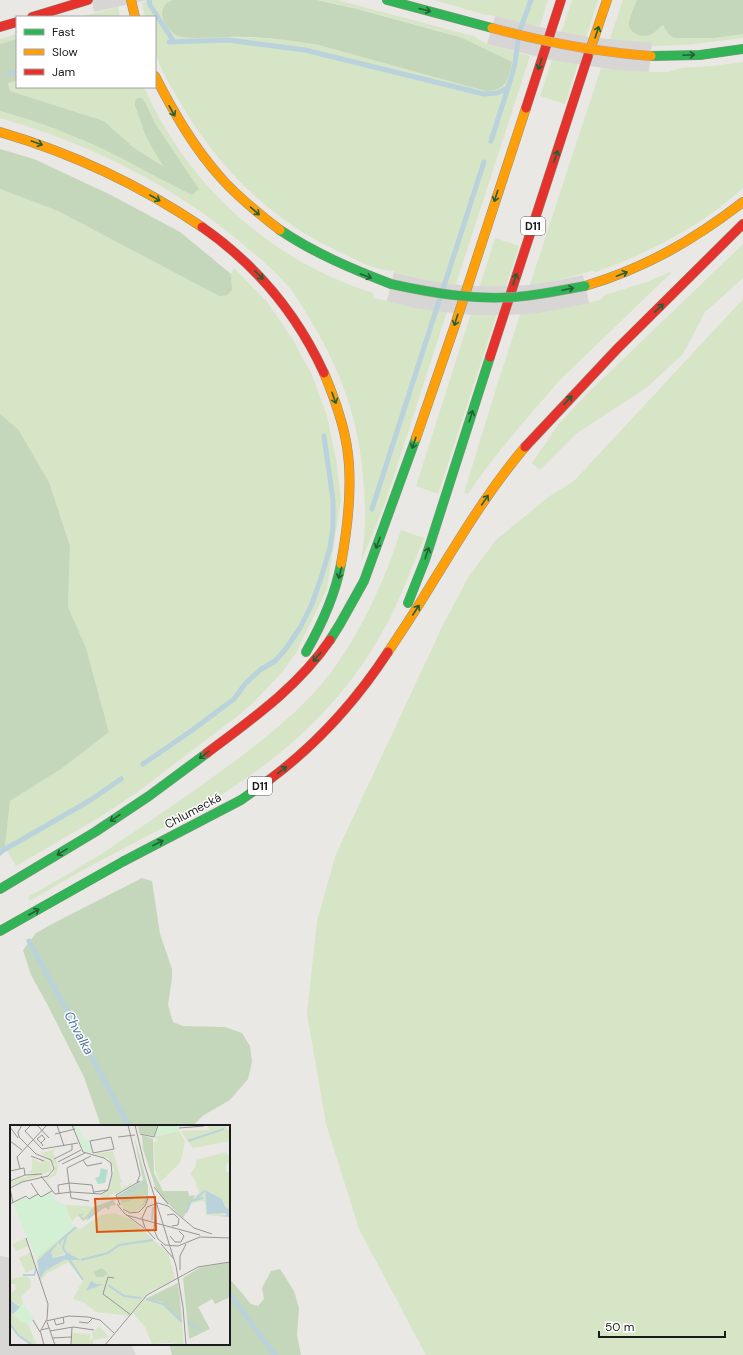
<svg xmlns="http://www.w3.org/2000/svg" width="743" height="1355" font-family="'DM Sans',sans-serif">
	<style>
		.residential { fill: #d9d7d5 }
		.grass { fill: #d5e5c5 }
		.forest { fill: #c4d7bb }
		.pier { fill: #d7d6d5 }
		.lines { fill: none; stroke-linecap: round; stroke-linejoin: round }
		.stream { stroke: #bad2db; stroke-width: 5 }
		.fast-casing { stroke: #90917e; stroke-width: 10 }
		.slow-casing { stroke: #90917e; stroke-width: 10 }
		.jam-casing { stroke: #90917e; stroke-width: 10 }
		.fast { stroke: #30b455; stroke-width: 9 }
		.slow { stroke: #ff9f0a; stroke-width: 9 }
		.jam { stroke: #e5322d; stroke-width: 9 }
		.fast-bridge-casing { stroke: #bc9ea5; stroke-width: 10; stroke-linecap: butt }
		.slow-bridge-casing { stroke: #bc9ea5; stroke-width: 10; stroke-linecap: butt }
		.fast-bridge { stroke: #30b455; stroke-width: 9 }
		.slow-bridge { stroke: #ff9f0a; stroke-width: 9 }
		.oneway { stroke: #246035 }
		.labels { text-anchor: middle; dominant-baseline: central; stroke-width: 3; stroke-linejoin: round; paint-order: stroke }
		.shield { fill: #fff; stroke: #5f5f5f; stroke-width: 1 }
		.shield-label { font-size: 11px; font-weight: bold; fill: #1b1b1b }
		.street-label { font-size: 12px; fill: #1b1b1b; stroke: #fff }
		.water-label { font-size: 13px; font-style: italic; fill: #5076a3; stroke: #fff }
		.inset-river { fill: none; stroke: #bad2db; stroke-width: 2 }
		.inset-road { fill: none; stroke: #979694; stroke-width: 1 }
		.view { fill: #de560d; fill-opacity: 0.15; stroke: #de560d; stroke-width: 2 }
		.inset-edge { fill: none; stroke: #1b1b1b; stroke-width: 2 }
	</style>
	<rect width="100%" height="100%" fill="#eae8e4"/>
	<!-- residential -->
	<polygon class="residential" points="0,1256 11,1258 11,1344 131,1344 136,1355 0,1355"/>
	<!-- grass -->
	<g class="grass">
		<path d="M152,0H173L168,2L197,38L220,37L266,38L293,41L319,45L473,44C451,33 425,27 400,20C373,13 345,5 317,0H337L473,36L487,44L530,56L384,506L361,562C365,538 366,514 364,489C361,431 346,383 318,333C309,318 300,301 289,287C275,271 259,258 243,244C173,185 88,143 0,118V111C37,121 73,135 107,151C135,165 163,181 192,195L199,189L155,123L145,102L142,98L146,137L164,166L133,147L104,121L10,91L8,83L17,81V87H144C187,185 271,261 373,293L374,298L387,301L394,271C388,270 381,270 376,268C364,265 353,258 342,253C271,221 215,165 177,97C169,83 159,67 155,50C153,40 155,27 155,17H145L142,3Z"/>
		<polygon points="434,0 548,0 540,26 526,24 495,16 486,15"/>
		<polygon points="572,0 598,0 565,104 540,96"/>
		<polygon points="623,0 637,0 629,23 649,35 663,25 668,34 674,38 715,38 743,34 743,38 685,45 651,46 610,39"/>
		<polygon points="118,7 120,17 80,17"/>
		<polygon points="17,34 17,39 0,44 0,39"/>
		<path d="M743,62V188C701,226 649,253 596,272L592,271L556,281L561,309L600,300L605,295L647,282L670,272L671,273L560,380L520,426L487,467L468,494L464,493L499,379L601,68L649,72H668L681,68L713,66Z"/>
		<polygon points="0,189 58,211 219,296 232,283 231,274 234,268 267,302 292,338 312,375 327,416 336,459 341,500 327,589 296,653 283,671 254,702 239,715 136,793 100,817 16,866 5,847 10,801 61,769 109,731 86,648 68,607 70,546 49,482 18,429 0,414"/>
		<polygon points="495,238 519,246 438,494 416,486"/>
		<polygon points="743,244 743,278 705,312 683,354 646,388 577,433 540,470 532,463 558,425 588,393"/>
		<polygon points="743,299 743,1355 426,1355 359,1229 326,1124 307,1014 317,921 336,854 443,625 469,576 496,540 547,498 574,481"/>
		<path d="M401,530L424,538C409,574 396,611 375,645C329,720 265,771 189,814C165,827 141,839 117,852C87,867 59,884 30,901L28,897C50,884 72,872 93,859C106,852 118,842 131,834C156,817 181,800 206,782C247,753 287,723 321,685C357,642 384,583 401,530Z"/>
	</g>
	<!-- forest -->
	<g class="forest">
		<path d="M173,0H317L357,9L420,26L462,38L512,62C508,79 507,90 486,91L319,45C294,41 269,37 243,37C228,36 188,41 176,35C169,31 162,21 162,13C163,5 167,2 173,0Z"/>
		<path d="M637,0H743V34L715,38H674L668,34L663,25C659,28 654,33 650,35C641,38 627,32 629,22C631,14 634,7 637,0Z"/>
		<path d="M17,39V81L8,83L10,91L104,121L133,147L163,166L146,137L135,105V101L138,98H142L145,102L155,123L199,189L192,195C163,181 135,165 107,151C73,135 37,121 0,111V44Z"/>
		<polygon points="0,149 34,159 111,195 180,232 231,274 232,290 227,295 219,296 58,211 0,189"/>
		<polygon points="0,414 18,429 49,482 70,546 68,607 86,648 109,732 61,769 10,801 5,847 0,849"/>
		<polygon points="142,878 152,881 160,934 172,969 172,978 168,1005 173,1022 183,1026 225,1027 242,1033 250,1046 252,1062 248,1079 230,1100 204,1115 192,1126 101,1126 84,1077 46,1002 31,975 23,950 36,933 52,924"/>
		<polygon points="280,1269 294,1291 299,1308 297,1335 301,1355 172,1355 169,1344 229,1344 229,1278 251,1304 258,1306 264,1299 262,1288 271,1271"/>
	</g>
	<!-- pier -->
	<g class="pier">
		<polygon points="92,0 147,0 94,12"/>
		<polygon points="495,16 557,31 588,37 652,43 649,72 616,70 551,60 487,44"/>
		<polygon points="394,273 421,279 448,284 474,286 502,286 529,285 556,281 583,275 589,303 561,309 532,314 503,315 473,315 444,312 415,308 387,301"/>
	</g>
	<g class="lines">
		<!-- stream -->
		<g class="stream">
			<polyline points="149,0 150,5 174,42"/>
			<polyline points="520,30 531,0"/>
			<polyline points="169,42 228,40 305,50 484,94 497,93 508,88"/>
			<polyline points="9,73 17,72"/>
			<polyline points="491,141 512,75 515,63 518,40"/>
			<polyline points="443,289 484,162"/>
			<polyline points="372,509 440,298"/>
			<polyline points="143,764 191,731 234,699 245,684 260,670 275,661 285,650 300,628 312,604 321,578 330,548 333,526 333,500 324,436"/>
			<polyline points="0,853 2,851 89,801 121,779"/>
			<polyline points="29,941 129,1126"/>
			<polyline points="229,1293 275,1355"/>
		</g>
		<defs>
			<g id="fast">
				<polyline points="387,0 492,28"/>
				<polyline points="651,56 700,55 743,49"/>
				<path d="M280,230C314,253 352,269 391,284"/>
				<polyline points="408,603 425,560 490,357"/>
				<polyline points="330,640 340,624 364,581 416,438"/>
				<path d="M306,652C322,624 335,596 341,564"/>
				<polyline points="124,861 241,800 269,780"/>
				<polyline points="0,889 95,832 149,796 207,753"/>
				<polyline points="0,931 124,861"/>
			</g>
			<g id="slow">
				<polyline points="131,0 135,17"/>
				<polyline points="588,56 607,0"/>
				<path d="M155,76C174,113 194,148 222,179C239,198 259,214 280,230"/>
				<path d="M0,132C72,153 140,185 202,227"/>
				<path d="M585,286C645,268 694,240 743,202"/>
				<path d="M324,373C334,397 343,421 347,447C353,485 348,526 341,564"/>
				<polyline points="416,438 454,328 526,108"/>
				<path d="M388,652C400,634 412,616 423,598C455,546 486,493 525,447"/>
			</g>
			<g id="jam">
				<polyline points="32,17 88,0"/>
				<polyline points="0,27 17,22"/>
				<polyline points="526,108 561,0"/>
				<path d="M202,227C255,264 297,314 324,373"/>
				<polyline points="490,357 588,56"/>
				<polyline points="525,447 617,349 743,224"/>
				<path d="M207,753C252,719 298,687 330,640"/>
				<path d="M269,780C316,745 356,701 388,652"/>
			</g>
		</defs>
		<!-- fast casing -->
		<use href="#fast" class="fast-casing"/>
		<!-- slow casing -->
		<use href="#slow" class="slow-casing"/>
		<!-- jam casing -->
		<use href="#jam" class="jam-casing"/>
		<!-- fast -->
		<use href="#fast" class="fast"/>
		<!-- slow -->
		<use href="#slow" class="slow"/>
		<!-- jam -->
		<use href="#jam" class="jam"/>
		<defs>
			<path id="fast-bridge" d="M391,284C432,293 473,300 515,297C539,295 562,290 585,286"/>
			<path id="slow-bridge" d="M492,28C544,42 597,52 651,56"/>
		</defs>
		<!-- fast-bridge casing -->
		<use href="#fast-bridge" class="fast-bridge-casing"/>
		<!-- slow-bridge casing -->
		<use href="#slow-bridge" class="slow-bridge-casing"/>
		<!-- fast-bridge -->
		<use href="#fast-bridge" class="fast-bridge"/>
		<!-- slow-bridge -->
		<use href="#slow-bridge" class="slow-bridge"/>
	</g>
	<!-- one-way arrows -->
	<defs><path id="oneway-shaft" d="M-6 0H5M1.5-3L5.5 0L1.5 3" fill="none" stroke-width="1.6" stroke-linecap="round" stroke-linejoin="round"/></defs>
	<g class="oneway">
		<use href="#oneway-shaft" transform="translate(425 10) rotate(15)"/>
		<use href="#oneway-shaft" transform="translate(597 32) rotate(-72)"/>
		<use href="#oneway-shaft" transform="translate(689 55) rotate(-3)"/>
		<use href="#oneway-shaft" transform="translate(540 64) rotate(108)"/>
		<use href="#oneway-shaft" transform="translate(172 111) rotate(61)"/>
		<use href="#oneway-shaft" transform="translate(37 143) rotate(20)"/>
		<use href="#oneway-shaft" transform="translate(556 156) rotate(-71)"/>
		<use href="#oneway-shaft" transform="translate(496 196) rotate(108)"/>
		<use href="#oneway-shaft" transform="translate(155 198) rotate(30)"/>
		<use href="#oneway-shaft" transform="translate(255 211) rotate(41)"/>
		<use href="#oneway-shaft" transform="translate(622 274) rotate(-21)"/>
		<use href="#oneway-shaft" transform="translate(259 275) rotate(45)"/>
		<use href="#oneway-shaft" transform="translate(366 276) rotate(20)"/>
		<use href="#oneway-shaft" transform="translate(515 279) rotate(-72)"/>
		<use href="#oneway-shaft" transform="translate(568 289) rotate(-12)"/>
		<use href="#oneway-shaft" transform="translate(659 308) rotate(-44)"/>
		<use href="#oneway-shaft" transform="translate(456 320) rotate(108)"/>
		<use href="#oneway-shaft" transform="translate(334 398) rotate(70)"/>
		<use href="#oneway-shaft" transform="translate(568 400) rotate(-47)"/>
		<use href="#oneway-shaft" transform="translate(471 416) rotate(-72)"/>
		<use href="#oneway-shaft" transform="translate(414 443) rotate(109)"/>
		<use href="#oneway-shaft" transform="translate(485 500) rotate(-56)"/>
		<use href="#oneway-shaft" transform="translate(378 543) rotate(110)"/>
		<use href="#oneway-shaft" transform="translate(427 553) rotate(-72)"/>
		<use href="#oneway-shaft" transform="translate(340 573) rotate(105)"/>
		<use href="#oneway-shaft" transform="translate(416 610) rotate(-57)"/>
		<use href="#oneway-shaft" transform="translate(317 657) rotate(131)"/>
		<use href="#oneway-shaft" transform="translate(204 755) rotate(143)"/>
		<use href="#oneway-shaft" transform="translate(282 770) rotate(-39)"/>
		<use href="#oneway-shaft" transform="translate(115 818) rotate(146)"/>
		<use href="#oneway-shaft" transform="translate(158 843) rotate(-27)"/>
		<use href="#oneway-shaft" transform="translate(62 852) rotate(149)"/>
		<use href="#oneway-shaft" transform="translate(34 912) rotate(-30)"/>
	</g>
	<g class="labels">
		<!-- shield labels -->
		<g class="shield">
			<rect x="521" y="217" width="24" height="18" rx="3"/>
			<rect x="248" y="777" width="24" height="18" rx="3"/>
		</g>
		<g class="shield-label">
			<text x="533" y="226">D11</text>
			<text x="260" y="786">D11</text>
		</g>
		<!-- street labels -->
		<g class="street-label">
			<text transform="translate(193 811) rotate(-28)">Chlumecká</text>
		</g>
		<!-- water labels -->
		<g class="water-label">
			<text transform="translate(79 1033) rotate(62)">Chvalka</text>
		</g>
	</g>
	<!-- overview -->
	<g transform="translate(10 1125)">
		<rect width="220" height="220" fill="#eae8e4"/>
		<path d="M198,0H216L217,6L220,3L217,0H220V16L183,23L171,6L199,5ZM169,6L175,16L172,32L170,38L150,57L145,45L144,17L149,16L144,12ZM47,23L43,27L48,41L46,50L37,54L41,62L35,54L43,49L45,40L27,24L33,28ZM103,26L111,55L113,56L110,58L111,62L113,64L115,62H113L112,61H118L120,57L121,59V60L107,68L100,71L96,74L90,71L99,65L104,45L98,33L84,29ZM220,26L215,28L220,31V38H217L216,43V47H220V85L215,82L212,74L195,65L197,88H217L211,90L220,92L196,90L195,77L192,76L180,79L173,93L179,77L189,68L184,53L180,49L186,41V35ZM22,33L32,39L29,33L40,37L41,46L0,61V57L25,49L18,47L22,45ZM136,70L133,83L121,88L112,82L108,74L113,78ZM55,80L77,81L84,82L74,93L70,88L73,95L68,91L62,96ZM105,88L120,94L158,128L164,149L165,154L138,168L119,191L86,187L75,178L63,174L73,155L58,137L36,149L31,156L30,154L35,146L54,135H71L56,128L43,133L41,127L49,115L27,138V133L46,116L65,102L70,104L91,90ZM16,113L19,121L6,126L3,119ZM21,127L26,143L16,148L9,133ZM16,151L20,154L21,162L11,172L13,178L9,185V180L0,175V169L6,164L5,159H0V154ZM135,174L154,179L172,197L174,220H159L169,217L142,219L135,202L123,188ZM0,187L10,196L18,199L26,218L23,220L8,209L0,197ZM89,201L99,212L83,215V220H78V215L83,214L82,209ZM62,208L81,209L77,220H61Z" fill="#d5e5c5"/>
		<path d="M128,0H146L147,1L143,11L129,8ZM132,10L143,14L144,48L153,66H178L179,71L185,70L173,93L152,73L145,61L133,24ZM124,11L138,61V74L132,82L136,70L113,78L107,71L133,55ZM103,75L106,80L100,81L99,85L95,82L90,83L76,97L78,93L73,96L69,91V89H74L71,91L74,93L84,82ZM220,137V172L205,179L202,174L188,182L200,204L179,214L173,153L189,143ZM92,143L98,149L93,152H86L84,147ZM168,158L170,173L172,197L152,177L135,174Z" fill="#c4d7bb"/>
		<path d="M63,0L70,4L74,15L84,14L78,18L84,28H75ZM148,0H167L170,6L145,11ZM41,67L46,76L55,80L64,103L26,133L3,79L16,72L18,75L28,70L31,72ZM13,178L25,195L18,199L10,196L3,189Z" fill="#d3efd4"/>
		<path d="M91,43L98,45L95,58L88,59L85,53L89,52Z" fill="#b2decd"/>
		<path d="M195,65L212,74L215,82L220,85V92L210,91L217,90L214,88L197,89ZM50,115L51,117L50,121L49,117L41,127L43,133L55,130L56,127L71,135H54L35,146L30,154L27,136ZM81,156L86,159H93L76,166ZM0,175L10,182L3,189L0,187Z" fill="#bad2db"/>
		<path class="inset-river" d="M178,16L214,4M108,73L135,57M185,75L194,66M176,88L181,76L193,73M78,93L104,75M142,95L143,82M56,112L53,123L56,128M50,116L66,102M59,134L73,155M71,135L98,128L109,120L143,115M13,150H24L26,144M98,160L114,171L131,173M136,174L153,179L172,197M178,198L191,205M0,199L8,210L22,220"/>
		<path class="inset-road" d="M21,0L15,6L32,24L68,18M27,0L39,13M47,0L54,21M118,0L130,50L127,57M125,0L134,38L166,141L173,182L176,220M0,2L8,13M169,3L194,1M45,9L65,4M130,9L144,12L148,0M101,12L80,16L83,28L104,24L101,12M108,12L125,10M0,16L12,25M31,18L35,14L32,10L27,14L32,19L33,21M21,31L34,36M44,34L62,25V19M73,35L77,41L92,38M48,37L71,25M52,39L75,28M10,44L7,32L37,0M0,46L14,43L15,50L32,49M31,51L45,69L61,67L91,69L98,65L102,49L101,38L94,33L73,27L62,0M0,56L15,50M21,58L28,69M144,62L158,79M84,67L98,65M49,69L48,60L60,58L82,60L84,69M79,76L61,73L57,43L81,31M3,78L0,63L12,57L38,51L44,44L41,35L26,29L9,12L8,7L12,0M0,79L16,71L19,74L28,69L31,72L42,66M107,79L114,88L134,103M146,79L144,105L148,114L155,120L168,121L190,112L220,113M110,80L106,70L130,56M113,84L120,88L129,87L135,81L139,71M116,90L190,110M157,90L164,89L169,94L168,100L162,101M160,111L165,117H171L174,111L169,106M16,113L38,179L37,194L31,205L39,203M145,114L135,103L132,93L137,82L148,78L158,81L184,103L202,109M151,119L163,133M170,145V131L176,119M104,153L98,152L93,169L121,190M44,194L46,200L54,198L53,192M23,195L30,207M36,196L59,191L78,192L90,195L104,208M37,197L45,220M69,197L78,198L83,193M30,205L34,220M40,206L63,202L84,205M42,213L61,212M61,220L62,202M95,220L137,170L188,142L220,137"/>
		<path class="view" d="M145,72L146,105L87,107L85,74Z"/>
		<rect width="220" height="220" class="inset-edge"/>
	</g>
	<!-- legend -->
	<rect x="16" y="16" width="140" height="72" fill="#ffffff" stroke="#a4a4a4"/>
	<rect x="24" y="29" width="20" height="6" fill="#30b455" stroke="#a4a4a4"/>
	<text x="52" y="36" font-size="12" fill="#1b1b1b">Fast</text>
	<rect x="24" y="49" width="20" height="6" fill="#ff9f0a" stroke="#a4a4a4"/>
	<text x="52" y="56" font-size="12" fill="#1b1b1b">Slow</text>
	<rect x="24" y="69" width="20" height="6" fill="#e5322d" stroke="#a4a4a4"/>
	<text x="52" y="76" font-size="12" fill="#1b1b1b">Jam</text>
	<!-- scale -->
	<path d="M599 1331v6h126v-6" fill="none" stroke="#1b1b1b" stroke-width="2"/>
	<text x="605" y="1331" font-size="12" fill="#1b1b1b" stroke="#ffffff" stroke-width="3" paint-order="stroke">50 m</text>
</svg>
